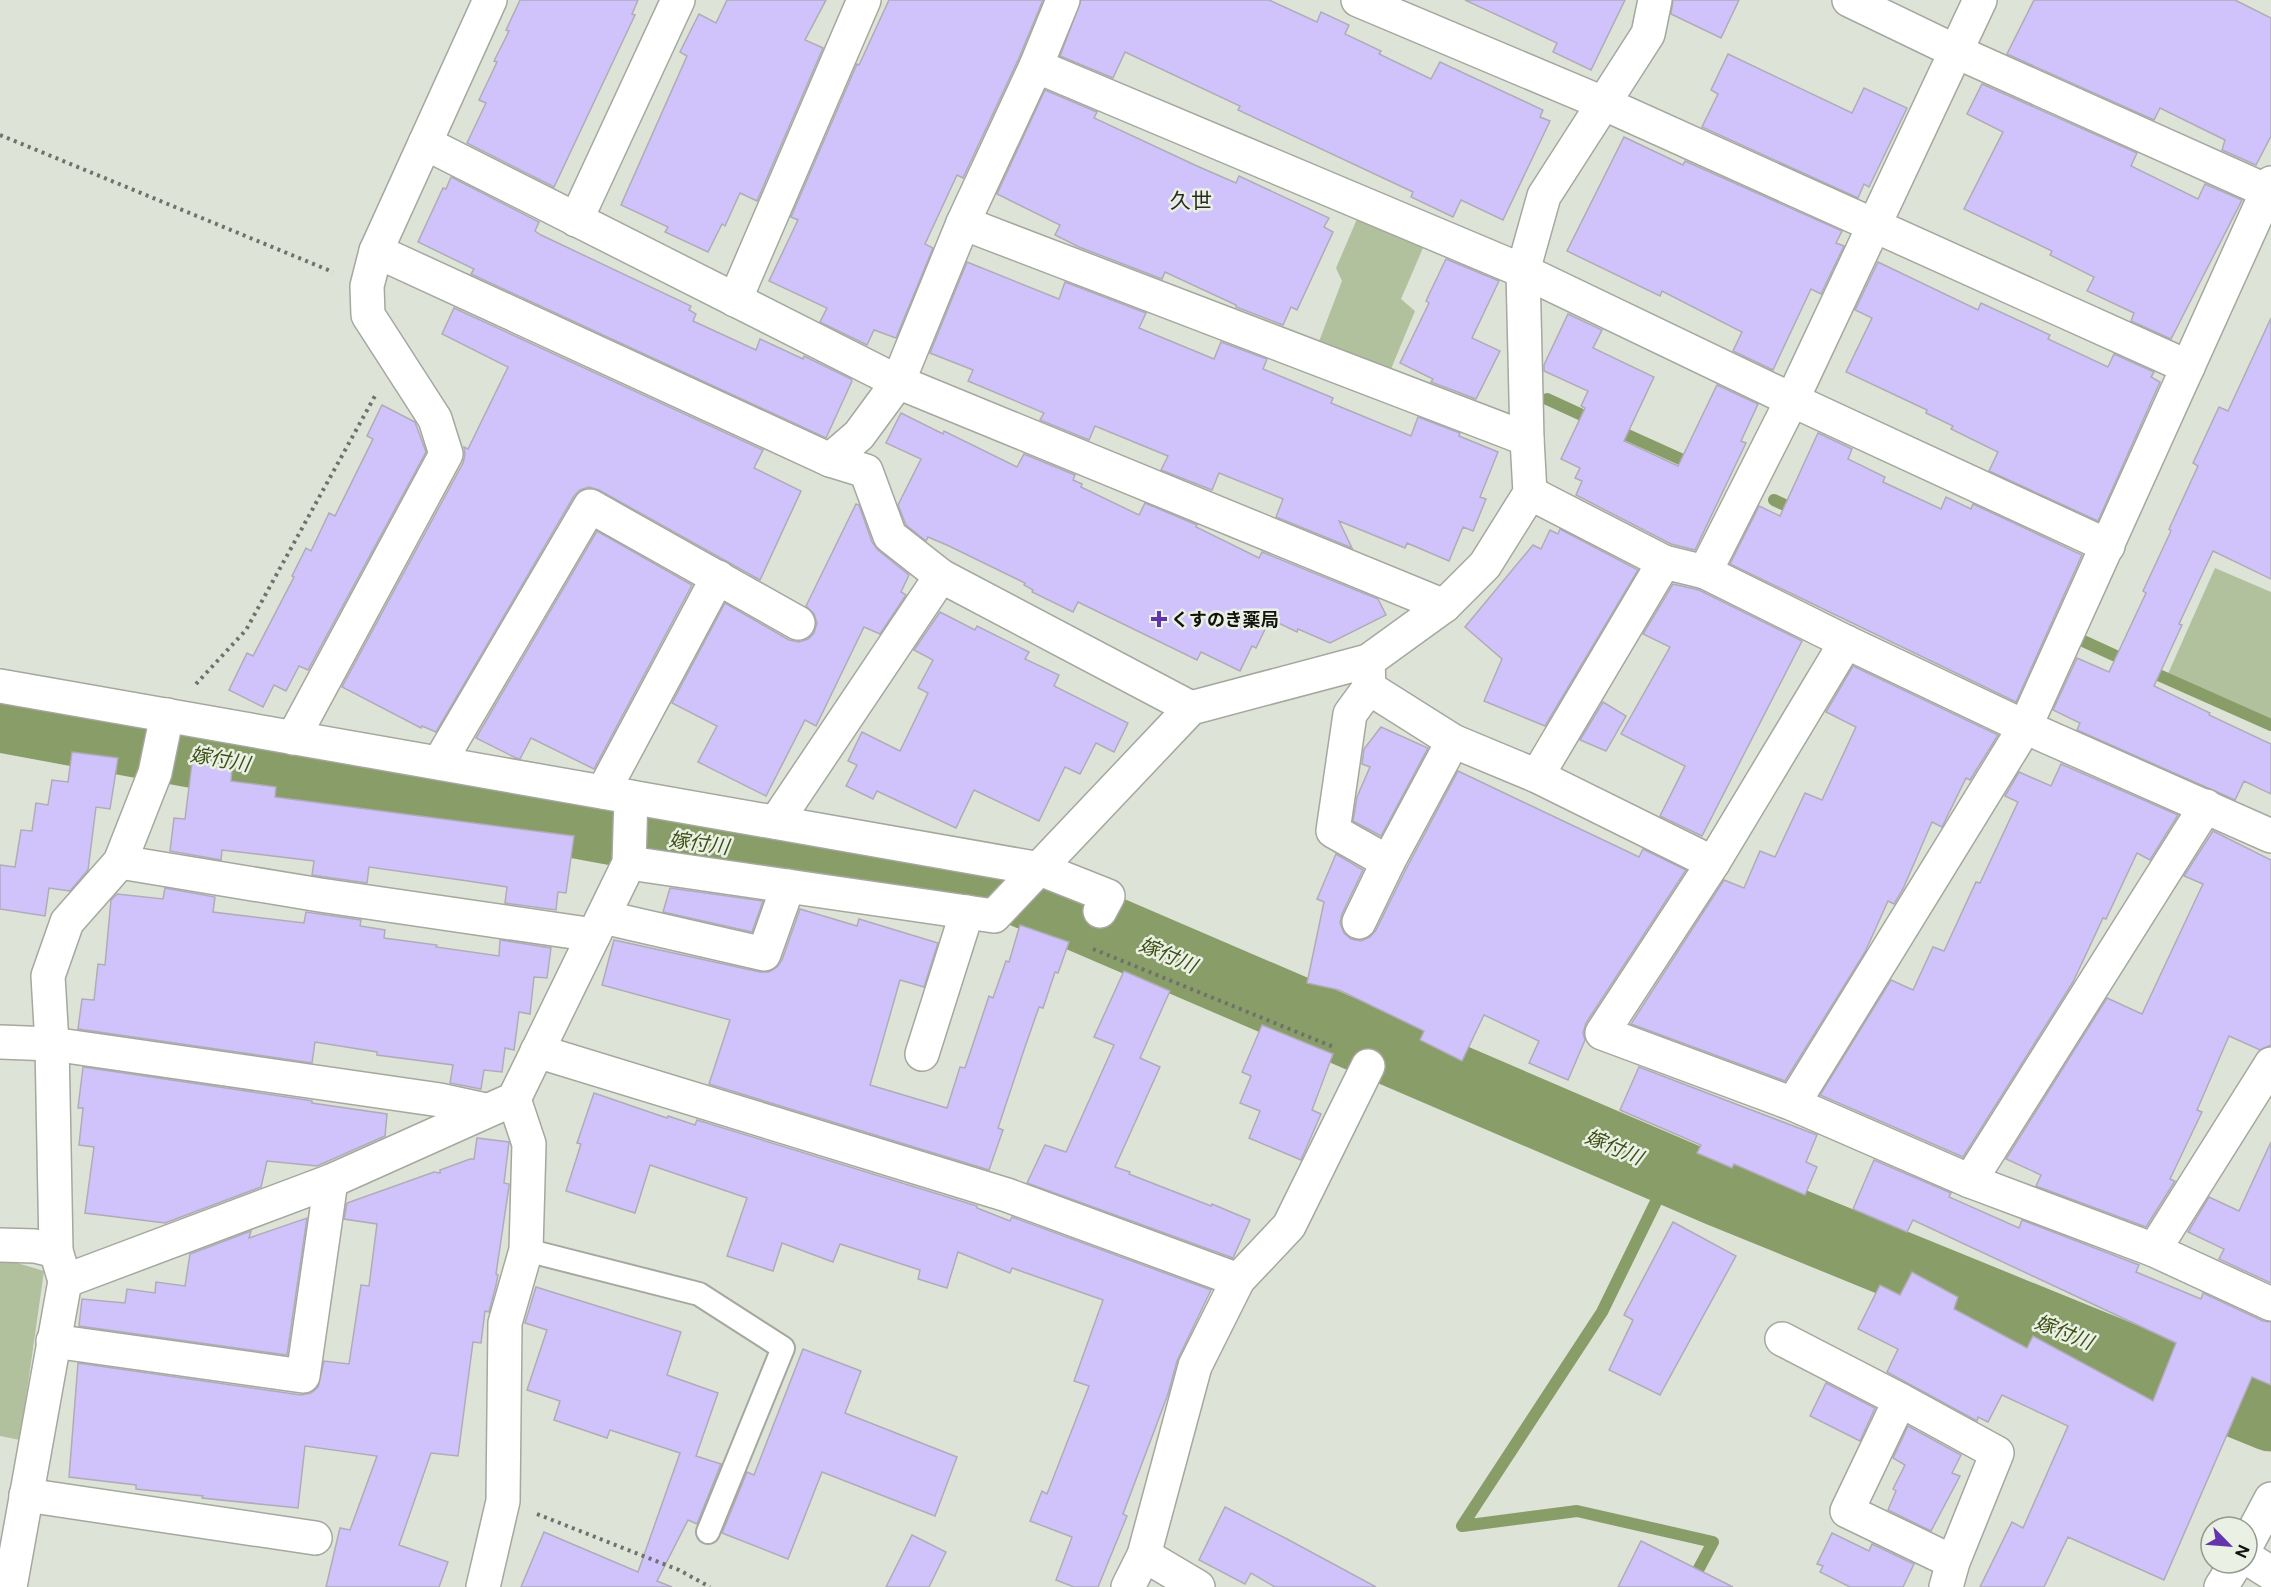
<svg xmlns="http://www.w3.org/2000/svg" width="2271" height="1587" font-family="'Public Sans','Noto Sans JP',sans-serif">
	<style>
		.green { fill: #b1c09d }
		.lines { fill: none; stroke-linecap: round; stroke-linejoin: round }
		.stream { stroke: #889d68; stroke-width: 12 }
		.river { stroke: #889d68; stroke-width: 69 }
		.building { fill: #d0c3fb; stroke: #afacb7; stroke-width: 1.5 }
		.lane-casing { stroke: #a4a89e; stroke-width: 26 }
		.street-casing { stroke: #a4a89e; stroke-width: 36 }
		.path { stroke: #6f726b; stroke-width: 4; stroke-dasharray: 3 4.5; stroke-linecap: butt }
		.lane { stroke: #fff; stroke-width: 22 }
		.street { stroke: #fff; stroke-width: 33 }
		.poi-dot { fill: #6235ad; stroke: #ebf0e5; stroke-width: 2 }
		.labels { text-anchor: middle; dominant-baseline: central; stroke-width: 5; stroke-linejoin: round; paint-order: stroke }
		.poi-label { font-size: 18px; font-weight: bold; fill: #12130f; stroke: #ebf0e5; text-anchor: start }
		.water-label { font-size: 20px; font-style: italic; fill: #3d5116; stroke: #ebf0e5 }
		.quarter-label { font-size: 21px; fill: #282c24; stroke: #ebf0e5 }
	</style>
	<rect width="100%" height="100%" fill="#dee3d8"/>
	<!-- green -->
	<g class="green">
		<polygon points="1360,212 1426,241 1401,299 1415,311 1391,369 1318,344 1342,281 1336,268"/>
		<polygon points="2215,568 2271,592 2271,721 2167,676"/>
		<polygon points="7,1260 44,1271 20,1440 0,1436 0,1261"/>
	</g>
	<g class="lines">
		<!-- stream -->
		<g class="stream">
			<polyline points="1547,399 1595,421"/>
			<polyline points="1614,429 1696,466"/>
			<polyline points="1774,500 1800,512"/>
			<polyline points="2081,640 2129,662"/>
			<polyline points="2145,669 2271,725"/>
			<polyline points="1671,1171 1602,1312 1462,1526 1577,1511 1713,1542 1689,1587"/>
		</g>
		<!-- river -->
		<polyline class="river" points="0,718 615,831 1009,887 1719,1192 2271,1417"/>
	</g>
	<!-- building -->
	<g class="building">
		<polygon points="520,0 638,0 632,14 635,15 554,187 467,143 486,103 479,100 497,62 494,61 509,31 506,30"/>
		<polygon points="727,0 826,0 805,40 823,48 757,201 740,193 725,226 722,224 708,252 665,232 668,227 621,205 687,56 680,52 699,14 716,23"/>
		<polygon points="889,0 1043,0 1019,58 963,178 957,175 925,244 933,248 896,338 874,330 867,345 820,322 827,308 769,281 798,220 791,217 857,64 859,65"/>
		<polygon points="1081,0 1269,0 1317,22 1321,12 1349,25 1345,34 1381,51 1379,54 1431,79 1440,62 1543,110 1540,117 1550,121 1503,220 1461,200 1453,217 1411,197 1413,192 1238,110 1240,106 1125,52 1113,78 1060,56"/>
		<polygon points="1465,0 1625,0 1591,70 1553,52 1557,43"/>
		<polygon points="1673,0 1739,0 1721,38 1671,14"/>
		<polygon points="2034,0 2235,0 2271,18 2271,136 2256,165 2222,150 2225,140 2160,108 2154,120 2007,54"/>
		<polygon points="1728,54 1852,113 1864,88 1907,108 1869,187 1864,184 1858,198 1702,127 1718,94 1711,90"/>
		<polygon points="1982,84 2137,153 2131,166 2198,199 2205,184 2242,200 2171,339 2131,321 2134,313 2087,291 2094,277 2050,255 2052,251 1964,209 2003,132 1967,114"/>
		<polygon points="1045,90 1097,112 1094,118 1197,166 1236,183 1239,176 1329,218 1324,227 1333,232 1297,310 1291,307 1283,325 1236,307 1236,305 1165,272 1162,279 1079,247 1055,235 1060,225 997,194"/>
		<polygon points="1624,137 1683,165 1685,161 1842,231 1836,243 1844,246 1821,294 1811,289 1773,370 1733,351 1742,332 1662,291 1660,296 1567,251"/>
		<polygon points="451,177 539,222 535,231 541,235 691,306 689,310 696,314 693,321 756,350 760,339 803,359 804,356 851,379 852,381 826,438 471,274 474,269 418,242 443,188 446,189"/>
		<polygon points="1446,259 1499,281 1472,338 1500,351 1476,399 1431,382 1433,379 1400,363 1429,303 1426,301"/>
		<polygon points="967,262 1059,299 1065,282 1146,313 1139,328 1214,359 1221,342 1267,359 1263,369 1333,398 1331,403 1411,436 1418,417 1460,433 1459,436 1498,452 1480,497 1486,499 1473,531 1463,527 1449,561 1407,543 1405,548 1339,521 1352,548 1276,517 1283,499 1219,473 1212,490 1161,470 1168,456 1095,426 1089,440 1040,420 1044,413 968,381 973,370 930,353"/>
		<polygon points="1878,262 1978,310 1981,303 2050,335 2048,339 2108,367 2114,354 2154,372 2151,377 2160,382 2098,521 1989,471 1998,452 1951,429 1953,426 1926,413 1927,410 1846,372 1872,318 1855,310"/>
		<polygon points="454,308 763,450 754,468 801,491 760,580 599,490 589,487 580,490 574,496 436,732 422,726 421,728 342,687 463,463 465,455 464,447 468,449 508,367 442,334"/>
		<polygon points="1568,314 1602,330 1593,348 1654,377 1624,441 1678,466 1717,385 1758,404 1741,441 1746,443 1695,550 1671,544 1576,495 1582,481 1575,478 1580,468 1561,459 1585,408 1581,406 1588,391 1544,371 1544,365"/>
		<polygon points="2271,318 2271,579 2213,551 2179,624 2182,625 2154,686 2210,713 2209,715 2271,744 2271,794 2244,781 2235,800 2077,730 2080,723 2053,710 2077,658 2109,672 2146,593 2143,591 2171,531 2169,529 2198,466 2193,463 2219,407 2228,411"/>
		<polygon points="382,405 415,422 426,452 308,670 299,666 286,691 274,685 263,707 229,690 247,653 253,656 294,577 292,576 306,548 311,551 329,513 335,516 373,439 367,436"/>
		<polygon points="901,413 943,434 944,431 1017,467 1024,454 1075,475 1073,480 1082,484 1081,487 1139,515 1145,503 1197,525 1196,527 1259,558 1262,552 1378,599 1386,615 1330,643 1298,629 1297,632 1270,619 1256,648 1252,646 1240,671 1201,652 1197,660 1078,602 1073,612 1032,592 1033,590 1024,585 1025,583 949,546 928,537 926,541 906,525 898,505 921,459 886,443"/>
		<polygon points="1818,433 1852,449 1848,459 1885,477 1883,482 1941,509 1946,497 1971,509 1973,504 2082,555 2016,702 1730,564 1759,506 1780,516"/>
		<polygon points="856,504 859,505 872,542 878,550 909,575 901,592 906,595 880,634 864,627 816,726 805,720 766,796 698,762 717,726 672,703 725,603 789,640 799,642 808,639 814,633 817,623 814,614 806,606"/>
		<polygon points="1560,529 1638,570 1545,726 1484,701 1502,659 1465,627 1533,545 1541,549 1550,530 1558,534"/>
		<polygon points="597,531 692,585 594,769 531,738 520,759 516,758 476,738"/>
		<polygon points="1673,584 1699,590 1802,641 1702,836 1660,816 1685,766 1621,734 1670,647 1643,634"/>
		<polygon points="940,612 975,630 977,626 1029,652 1025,659 1059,675 1054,686 1128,723 1114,752 1096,743 1080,774 1065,767 1039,821 974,790 956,828 877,791 873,799 846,786 857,765 848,761 862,732 900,751 928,693 918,688 933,660 914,650"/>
		<polygon points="1853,666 1998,735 1970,780 1966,778 1942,827 1932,822 1903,889 1894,904 1888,901 1865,952 1785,1081 1631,1024 1724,880 1744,888 1760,851 1775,857 1805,793 1822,800 1856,727 1826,712"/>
		<polygon points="1603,702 1626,716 1606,751 1580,740"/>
		<polygon points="1381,727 1428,748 1381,836 1353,821 1357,797 1370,767 1362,764 1364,749"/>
		<polygon points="72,752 118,758 110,809 96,807 88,870 70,891 49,888 45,916 0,909 0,865 15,867 21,830 32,831 36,803 48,805 52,780 68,782"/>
		<polygon points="192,763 232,769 231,781 276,787 275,797 574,836 566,893 558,892 556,910 505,903 507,887 468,881 369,867 367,883 312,875 314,861 222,850 221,860 170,851 174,818 185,819"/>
		<polygon points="2061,764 2178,815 2150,860 2137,853 2106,919 2103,918 2073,982 1963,1157 1820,1095 1891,980 1913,990 1933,947 1944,951 1976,882 1980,883 2018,802 2005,796 2019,772 2051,786"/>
		<polygon points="1458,771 1639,857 1643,849 1686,870 1586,1023 1583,1033 1585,1040 1568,1080 1529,1063 1539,1041 1484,1015 1462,1061 1420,1040 1424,1031 1339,990 1307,983 1324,902 1317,899 1336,854 1363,870 1342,914 1340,923 1344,933 1351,939 1361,941 1370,937 1376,930 1405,871"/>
		<polygon points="2213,831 2271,860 2271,1045 2260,1050 2229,1036 2197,1110 2202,1112 2170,1179 2175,1181 2146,1227 2036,1186 2041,1175 2006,1159 2107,998 2142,1014 2203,884 2184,876"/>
		<polygon points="165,888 215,897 213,912 304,923 306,912 361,920 360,926 385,930 384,938 437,945 436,947 499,956 500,940 551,948 547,978 534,977 530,1014 519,1012 514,1050 505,1048 502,1072 484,1070 481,1089 450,1083 453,1065 377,1055 377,1052 315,1042 312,1063 78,1029 82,999 94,1000 98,964 105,965 111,900 117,894 163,899"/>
		<polygon points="670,888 763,901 752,932 663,912"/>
		<polygon points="800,909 857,926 859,919 938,943 924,987 900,980 870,1085 947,1108 960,1067 965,1068 989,996 993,998 1006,961 1009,962 1020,925 1069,942 1058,973 1055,972 1043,1008 1039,1007 1026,1044 998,1128 1003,1130 989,1170 709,1084 730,1020 602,985 614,940 760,972 769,972 777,967 782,960"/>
		<polygon points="1124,971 1170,991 1140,1058 1160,1067 1115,1167 1130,1172 1129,1174 1211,1206 1212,1204 1250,1220 1233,1258 1027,1183 1045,1145 1066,1152 1114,1045 1094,1037"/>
		<polygon points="1262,1025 1333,1054 1312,1110 1321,1114 1301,1160 1249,1138 1260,1111 1240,1103 1251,1076 1242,1072"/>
		<polygon points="83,1067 307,1100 312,1101 312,1103 387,1114 385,1136 317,1166 267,1161 261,1187 165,1223 85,1213 94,1147 79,1145 83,1108 78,1108"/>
		<polygon points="1639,1067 1817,1135 1806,1162 1817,1167 1805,1195 1734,1164 1732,1168 1697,1153 1701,1145 1620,1110"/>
		<polygon points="594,1093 667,1118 668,1116 695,1125 697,1120 977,1206 977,1208 1010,1221 1012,1217 1211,1290 1177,1361 1168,1394 1123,1514 1127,1516 1098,1587 1074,1587 1056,1580 1072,1537 1030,1521 1042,1491 1047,1494 1089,1386 1074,1381 1103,1300 1012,1268 1010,1273 958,1252 947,1288 918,1279 920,1270 840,1244 833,1262 782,1243 773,1271 727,1256 747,1198 650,1165 635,1213 566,1191 581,1144 577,1143"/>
		<polygon points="477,1138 509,1142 504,1183 509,1184 509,1186 496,1274 498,1275 496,1285 489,1312 485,1311 481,1343 473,1342 458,1456 431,1453 399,1545 448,1562 439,1587 326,1587 340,1528 350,1530 377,1456 305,1446 298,1508 202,1498 203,1496 136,1489 136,1485 69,1477 78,1363 301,1395 311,1393 318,1387 324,1361 349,1364 361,1285 369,1286 377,1224 344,1219 347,1203 434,1172 440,1173 440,1170 470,1159 474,1159"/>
		<polygon points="2271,1142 2271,1283 2219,1259 2224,1249 2188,1232 2209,1197 2239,1211"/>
		<polygon points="1874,1160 1951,1193 1949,1197 2019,1228 2022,1220 2139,1265 2136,1272 2201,1299 2203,1293 2263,1321 2271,1322 2271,1385 2252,1377 2164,1580 2068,1537 2044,1587 1980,1587 2012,1522 2023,1528 2068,1426 2002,1395 1988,1422 1978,1417 1977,1421 1887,1372 1898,1349 1858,1329 1880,1285 1900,1295 1912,1272 1958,1297 1954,1309 2027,1348 2033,1336 2153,1401 2176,1343 1913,1220 1907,1232 1853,1209"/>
		<polygon points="307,1218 287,1355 79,1326 82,1299 125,1303 127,1289 155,1293 156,1282 185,1286 190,1254 251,1231 249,1238"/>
		<polygon points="1673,1222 1736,1256 1660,1395 1609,1370 1633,1320 1624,1315"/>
		<polygon points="536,1287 681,1332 667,1375 718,1393 696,1456 721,1464 697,1524 688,1520 657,1581 672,1587 521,1587 544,1532 638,1572 680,1453 610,1430 607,1438 554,1420 560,1401 527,1390 547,1330 525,1323"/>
		<polygon points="803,1349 861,1371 845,1413 957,1457 935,1516 822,1472 788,1559 722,1533 747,1472 754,1475"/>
		<polygon points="1826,1383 1875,1408 1860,1441 1810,1416"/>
		<polygon points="1908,1426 1961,1455 1952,1473 1960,1476 1931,1531 1888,1510 1896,1491 1893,1489 1905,1465 1893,1458"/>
		<polygon points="1225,1507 1287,1539 1376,1587 1275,1587 1251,1573 1245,1584 1199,1560"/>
		<polygon points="1832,1533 1869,1551 1872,1544 1914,1564 1903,1587 1850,1587 1820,1572 1823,1566 1817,1564"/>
		<polygon points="912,1535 946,1552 929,1587 886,1587"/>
		<polygon points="1641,1541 1733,1587 1618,1587"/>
	</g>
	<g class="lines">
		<defs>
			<polyline id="lane" points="526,1250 699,1294 783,1348 708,1532"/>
			<g id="street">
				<polyline points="1063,0 1036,66 963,223 898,382 859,435 830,460 866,471 890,536 941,576 1191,708"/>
				<polyline points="1358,0 1605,104 2188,367"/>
				<polyline points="1849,0 1957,52 2267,191"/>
				<polyline points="1036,66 1523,271 1792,400 2108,546"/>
				<polyline points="425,143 898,382 1444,606"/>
				<polyline points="576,220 678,0"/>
				<polyline points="963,223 1527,439"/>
				<polyline points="376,251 830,460"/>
				<polyline points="735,300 864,0"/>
				<polyline points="1530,493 1664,562 1705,572 1846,642 2025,727 2271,836"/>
				<polyline points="1705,572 1792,400 1980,0"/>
				<polyline points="1846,642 1713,863 1602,1033 1793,1104 1970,1181 2154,1250 2271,1304"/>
				<polyline points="1368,661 1369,688 1453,741 1537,776 1713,863"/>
				<polyline points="0,686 1040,869 1108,896 1100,911"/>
				<polyline points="1369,688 1350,714 1333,831 1388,862"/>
				<polyline points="293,738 446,454 435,419 368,315 367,286 376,251 490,0"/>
				<polyline points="439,763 590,506 798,623"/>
				<polyline points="1537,776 1664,562"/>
				<polyline points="603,792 718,577"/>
				<polyline points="776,822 941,576"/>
				<polyline points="120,862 320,895 594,935"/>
				<polyline points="629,863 994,916 1191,708 1368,661 1444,606 1485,565 1530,493 1527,439 1523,271 1544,196 1648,34 1655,0"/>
				<polyline points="603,917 764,954 788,886"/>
				<polyline points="1359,922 1388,862 1453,741"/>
				<polyline points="0,1042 52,1044 440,1100 486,1110"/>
				<polyline points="537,1051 1007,1195 1238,1280"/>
				<polyline points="922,1054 967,912"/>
				<polyline points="1793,1104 2025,727 2271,183"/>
				<polyline points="1970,1181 2206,806"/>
				<polyline points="0,1245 35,1246 56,1251"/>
				<polyline points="2154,1250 2271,1064"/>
				<polyline points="65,1281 331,1181 514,1099 629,863 631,797"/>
				<polyline points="1782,1339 1900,1400"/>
				<polyline points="53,1341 303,1376 331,1181"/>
				<polyline points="26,1495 315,1538"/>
				<polyline points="2247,1544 2271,1499"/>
				<polyline points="1144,1555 1198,1587"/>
				<polyline points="2247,1558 2271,1573"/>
				<polyline points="10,1587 65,1281 56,1251 52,1044 48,976 67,922 120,862 155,773 167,715"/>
				<polyline points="483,1587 503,1501 505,1323 526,1250 529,1144 514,1099"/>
				<polyline points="1128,1587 1144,1555 1195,1366 1238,1280 1289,1226 1368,1066"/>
				<polyline points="1946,1587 1953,1562 1997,1453 1900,1400 1847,1511 1953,1562"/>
				<polyline points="2221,1587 2236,1563"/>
			</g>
		</defs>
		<!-- lane casing -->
		<use href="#lane" class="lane-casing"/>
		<!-- street casing -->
		<use href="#street" class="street-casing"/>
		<!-- path -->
		<g class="path">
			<polyline points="0,135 333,272"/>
			<polyline points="196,684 246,630 376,394"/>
			<polyline points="1093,949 1336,1048"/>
			<polyline points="537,1514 679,1570 710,1587"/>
		</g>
		<!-- lane -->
		<use href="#lane" class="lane"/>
		<!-- street -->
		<use href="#street" class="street"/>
	</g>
	<!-- markers -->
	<path class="poi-dot" d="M1156 610h6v6h6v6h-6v6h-6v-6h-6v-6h6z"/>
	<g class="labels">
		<!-- poi labels -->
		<g class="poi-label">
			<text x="1171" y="619">くすのき薬局</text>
		</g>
		<!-- water labels -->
		<g class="water-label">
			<text transform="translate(220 759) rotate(10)">嫁付川</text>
			<text transform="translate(699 843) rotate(8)">嫁付川</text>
			<text transform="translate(1168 955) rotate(23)">嫁付川</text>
			<text transform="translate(1614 1147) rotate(23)">嫁付川</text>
			<text transform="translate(2064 1332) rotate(22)">嫁付川</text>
		</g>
		<!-- quarter labels -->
		<g class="quarter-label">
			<text x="1191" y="200">久世</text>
		</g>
	</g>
	<!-- north arrow -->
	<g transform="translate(2229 1545) rotate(115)"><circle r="28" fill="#ebf0e5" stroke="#94988f" stroke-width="1.5"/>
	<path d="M0-4.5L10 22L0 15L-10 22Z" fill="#6235ad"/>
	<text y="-9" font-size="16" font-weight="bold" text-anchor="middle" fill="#12130f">N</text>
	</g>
</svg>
